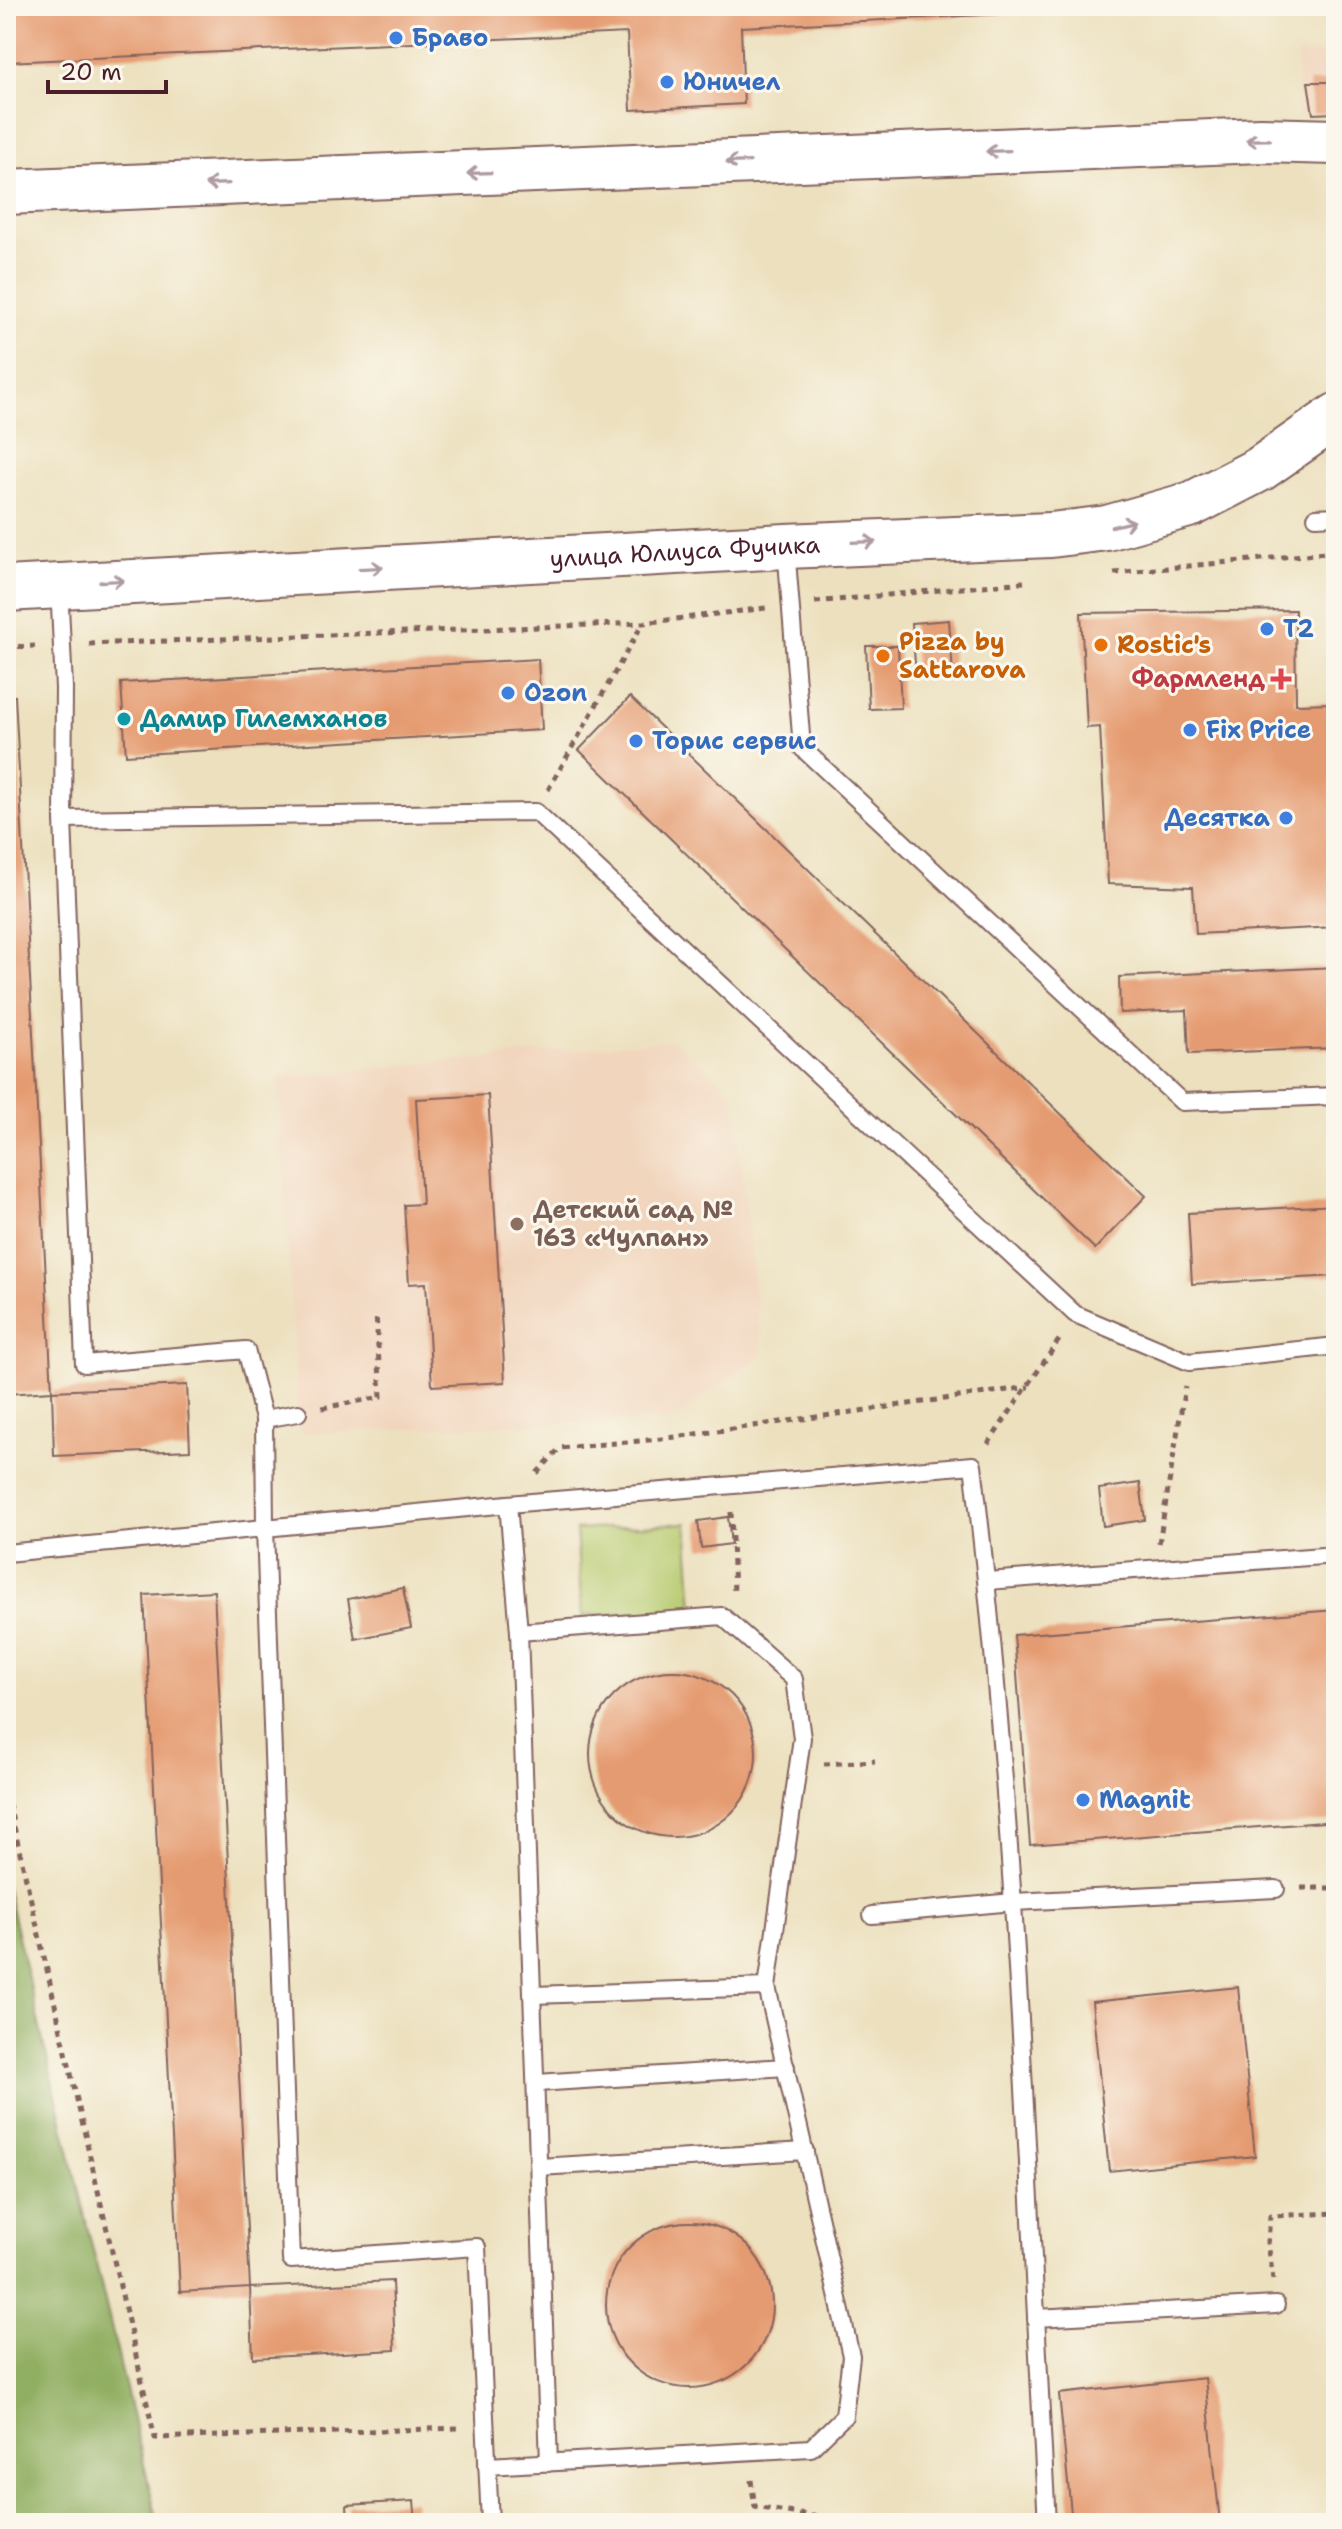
<svg xmlns="http://www.w3.org/2000/svg" width="1342" height="2529" font-family="'Shantell Sans',sans-serif">
	<style>
		.built { fill: #f1d5bd }
		.green { fill: #b7cb6f; stroke: #80754d; stroke-width: 2 }
		.forest { fill: #91af62; stroke: #6e6746; stroke-width: 2 }
		.building { fill: #e59b71 }
		.lines { fill: none; stroke-linecap: round; stroke-linejoin: round }
		.lane-casing { stroke: #83635e; stroke-width: 20 }
		.secondary-casing { stroke: #83635e; stroke-width: 48 }
		.path { stroke: #83635e; stroke-width: 5; stroke-dasharray: 6 6; stroke-linecap: butt }
		.lane { stroke: #fff; stroke-width: 16 }
		.secondary { stroke: #fff; stroke-width: 44 }
		.oneway { stroke: #ae9aa0 }
		.shop-dot { fill: #3f7fe0; stroke: #fbf7ec; stroke-width: 3 }
		.food-dot { fill: #e8710a; stroke: #fbf7ec; stroke-width: 3 }
		.health-dot { fill: #e0444e; stroke: #fbf7ec; stroke-width: 3 }
		.culture-dot { fill: #0f9aa8; stroke: #fbf7ec; stroke-width: 3 }
		.education-dot { fill: #8d6e63; stroke: #fbf7ec; stroke-width: 3 }
		.labels { text-anchor: middle; dominant-baseline: central; stroke-width: 6; stroke-linejoin: round; paint-order: stroke }
		.shop-label { font-size: 24px; font-weight: bold; fill: #366cbe; stroke: #fbf7ec; text-anchor: start }
		.street-label { font-size: 24px; fill: #4a1f2b; stroke: #fbf7ec }
		.food-label { font-size: 24px; font-weight: bold; fill: #c56008; stroke: #fbf7ec; text-anchor: start }
		.health-label { font-size: 24px; font-weight: bold; fill: #be3a42; stroke: #fbf7ec; text-anchor: end }
		.culture-label { font-size: 24px; font-weight: bold; fill: #0d838f; stroke: #fbf7ec; text-anchor: start }
		.education-label { font-size: 24px; font-weight: bold; fill: #785e54; stroke: #fbf7ec; text-anchor: start }
	</style>
	<rect width="100%" height="100%" fill="#fbf7ec"/>
	<filter id="ink" filterUnits="userSpaceOnUse"><feTurbulence type="fractalNoise" baseFrequency=".0125" numOctaves="2"/><feDisplacementMap in="SourceGraphic" scale="16" xChannelSelector="R" yChannelSelector="G"/><feConvolveMatrix kernelMatrix="1 2 1 2 8 2 1 2 1" color-interpolation-filters="sRGB"/></filter>
	<filter id="wash" filterUnits="userSpaceOnUse"><feTurbulence type="fractalNoise" baseFrequency=".006" numOctaves="4" result="noise"/><feDisplacementMap in="SourceGraphic" scale="32" xChannelSelector="R" yChannelSelector="G"/><feGaussianBlur stdDeviation="1.8" result="paint"/><feColorMatrix in="noise" values="0 0 0 0 0 0 0 0 0 0 0 0 0 0 0 0 0 1.4 0 .05"/><feComposite in="paint" operator="in"/></filter>
	<g filter="url(#wash)">
		<rect width="100%" height="100%" fill="#ece0be"/>
		<!-- built -->
		<g class="built">
			<polygon points="1336,53 1336,117 1299,114 1297,54"/>
			<polygon points="672,1040 734,1094 762,1355 672,1419 299,1433 278,1078"/>
		</g>
		<!-- green -->
		<polygon class="green" points="687,1523 693,1609 582,1616 576,1530"/>
		<!-- forest -->
		<polygon class="forest" points="6,1886 158,2523 6,2523"/>
		<g id="blocks">
			<!-- building -->
			<g class="building">
				<polygon points="6,6 1121,6 1121,8 741,27 744,104 631,110 627,33 7,62"/>
				<polygon points="1308,82 1336,82 1336,113 1313,114"/>
				<polygon points="1295,610 1296,704 1336,703 1336,927 1196,934 1193,887 1108,884 1100,727 1087,728 1081,613"/>
				<polygon points="949,620 953,674 916,677 912,623"/>
				<polygon points="866,646 898,646 901,708 869,709"/>
				<polygon points="538,659 542,730 126,755 121,683"/>
				<polygon points="6,696 15,696 52,1391 6,1394"/>
				<polygon points="630,697 1146,1196 1095,1249 579,750"/>
				<polygon points="1336,967 1336,1048 1189,1054 1187,1010 1120,1013 1119,977"/>
				<polygon points="488,1095 505,1382 432,1386 426,1283 409,1284 404,1205 422,1204 416,1099"/>
				<polygon points="1336,1205 1336,1276 1192,1284 1188,1213"/>
				<polygon points="187,1385 190,1450 54,1456 52,1391"/>
				<polygon points="1140,1483 1145,1520 1103,1526 1099,1489"/>
				<polygon points="728,1517 731,1544 701,1548 698,1521"/>
				<polygon points="403,1588 411,1628 355,1639 348,1599"/>
				<polygon points="214,1591 250,2288 392,2281 395,2350 253,2358 250,2288 180,2292 144,1595"/>
				<polygon points="1336,1610 1336,1821 1030,1845 1014,1635"/>
				<circle cx="673" cy="1754" r="83"/>
				<polygon points="1238,1987 1255,2156 1109,2171 1092,2002"/>
				<circle cx="689" cy="2305" r="83"/>
				<polygon points="1205,2378 1220,2523 1072,2523 1059,2394"/>
				<polygon points="414,2501 416,2523 348,2523 347,2505"/>
			</g>
		</g>
	</g>
	<g filter="url(#ink)">
		<use href="#blocks" fill-opacity="0" stroke="#83635e" stroke-width="2"/>
		<g class="lines">
			<defs>
				<g id="lane">
					<polyline points="1316,517 1336,516"/>
					<polyline points="786,547 802,748 1182,1102 1336,1096"/>
					<polyline points="59,586 64,688 63,819 84,1364 246,1350 264,1419"/>
					<polyline points="63,819 536,812 1075,1314 1189,1362 1336,1346"/>
					<polyline points="298,1413 264,1419 265,1528 508,1504 519,1632"/>
					<path d="M508,1504L973,1465C1016,1816 1027,2170 1047,2523"/>
					<polyline points="6,1553 265,1528 291,2260 477,2247 490,2523"/>
					<polyline points="987,1581 1336,1555"/>
					<polyline points="872,1915 1013,1902 1276,1889"/>
					<polyline points="533,1995 767,1987"/>
					<polyline points="537,2083 786,2067"/>
					<polyline points="539,2167 805,2151"/>
					<polyline points="1036,2318 1276,2305"/>
					<path d="M487,2466C595,2460 703,2454 811,2448L844,2416L851,2356L767,1987L802,1738L794,1679L722,1616L519,1632L549,2463"/>
				</g>
				<g id="secondary">
					<polyline points="6,192 1260,140 1336,142"/>
					<path id="s1" d="M6,589L786,546L1051,535L1107,528L1192,504L1260,469L1336,416"/>
				</g>
			</defs>
			<!-- lane casing -->
			<use href="#lane" class="lane-casing"/>
			<!-- secondary casing -->
			<use href="#secondary" class="secondary-casing"/>
			<!-- path -->
			<g class="path">
				<polyline points="1114,573 1336,552"/>
				<polyline points="815,602 1024,582"/>
				<polyline points="89,644 643,623 766,608"/>
				<polyline points="6,647 35,646"/>
				<polyline points="548,790 643,623"/>
				<polyline points="322,1408 381,1397 376,1314"/>
				<polyline points="988,1444 1061,1337"/>
				<polyline points="537,1473 560,1448 661,1439 1029,1387"/>
				<polyline points="731,1512 734,1594"/>
				<polyline points="1159,1543 1185,1387"/>
				<polyline points="824,1764 875,1761"/>
				<polyline points="6,1792 155,2438 460,2428"/>
				<polyline points="1301,1888 1336,1888"/>
				<polyline points="1273,2280 1268,2242 1270,2216 1336,2213"/>
				<polyline points="751,2480 755,2507 838,2520 843,2523"/>
			</g>
			<!-- lane -->
			<use href="#lane" class="lane"/>
			<!-- secondary -->
			<use href="#secondary" class="secondary"/>
		</g>
		<!-- one-way arrows -->
		<defs><path id="oneway-shaft" d="M-6 0H5M1.5-3L5.5 0L1.5 3" fill="none" stroke-width="1.6" stroke-linecap="round" stroke-linejoin="round" transform="scale(2)"/></defs>
		<g class="oneway">
			<use href="#oneway-shaft" transform="translate(1258 140) rotate(179)"/>
			<use href="#oneway-shaft" transform="translate(998 151) rotate(178)"/>
			<use href="#oneway-shaft" transform="translate(738 162) rotate(178)"/>
			<use href="#oneway-shaft" transform="translate(479 173) rotate(178)"/>
			<use href="#oneway-shaft" transform="translate(217 184) rotate(178)"/>
			<use href="#oneway-shaft" transform="translate(1123 524) rotate(-13)"/>
			<use href="#oneway-shaft" transform="translate(864 542) rotate(-2)"/>
			<use href="#oneway-shaft" transform="translate(371 568) rotate(-3)"/>
			<use href="#oneway-shaft" transform="translate(112 581) rotate(-3)"/>
		</g>
	</g>
	<!-- markers -->
	<g class="shop-dot">
		<circle cx="396" cy="38" r="8"/>
		<circle cx="667" cy="82" r="8"/>
		<circle cx="1267" cy="629" r="8"/>
		<circle cx="508" cy="693" r="8"/>
		<circle cx="1190" cy="730" r="8"/>
		<circle cx="636" cy="741" r="8"/>
		<circle cx="1286" cy="818" r="8"/>
		<circle cx="1083" cy="1800" r="8"/>
	</g>
	<g class="food-dot">
		<circle cx="1101" cy="645" r="8"/>
		<circle cx="883" cy="656" r="8"/>
	</g>
	<path class="health-dot" d="M1277 667h8v8h8v8h-8v8h-8v-8h-8v-8h8z"/>
	<circle class="culture-dot" cx="124" cy="719" r="8"/>
	<circle class="education-dot" cx="517" cy="1224" r="8"/>
	<g class="labels">
		<!-- shop labels -->
		<g class="shop-label">
			<text x="412" y="38">Браво</text>
			<text x="683" y="82">Юничел</text>
			<text x="1283" y="629">T2</text>
			<text x="524" y="693">Ozon</text>
			<text x="1206" y="730">Fix Price</text>
			<text x="652" y="741">Торис сервис</text>
			<text x="1270" y="818" text-anchor="end">Десятка</text>
			<text x="1099" y="1800">Magnit</text>
		</g>
		<!-- street labels -->
		<g class="street-label">
			<text stroke="none"><textPath href="#s1" startOffset="680">улица Юлиуса Фучика</textPath></text>
		</g>
		<!-- food labels -->
		<g class="food-label">
			<text x="899" y="642">Pizza by<tspan x="899" dy="28">Sattarova</tspan></text>
			<text x="1117" y="645">Rostic's</text>
		</g>
		<!-- health labels -->
		<g class="health-label">
			<text x="1265" y="679">Фармленд</text>
		</g>
		<!-- culture labels -->
		<g class="culture-label">
			<text x="140" y="719">Дамир Гилемханов</text>
		</g>
		<!-- education labels -->
		<g class="education-label">
			<text x="533" y="1210">Детский сад №<tspan x="533" dy="28">163 «Чулпан»</tspan></text>
		</g>
	</g>
	<!-- margin -->
	<rect width="1342" height="2529" fill="none" stroke="#fbf7ec" stroke-width="32"/>
	<!-- scale -->
	<path d="M48 80v12h118v-12" fill="none" stroke="#4a1f2b" stroke-width="4"/>
	<text x="60" y="80" font-size="24" fill="#4a1f2b" stroke="#fbf7ec" stroke-width="6" paint-order="stroke">20 m</text>
</svg>
